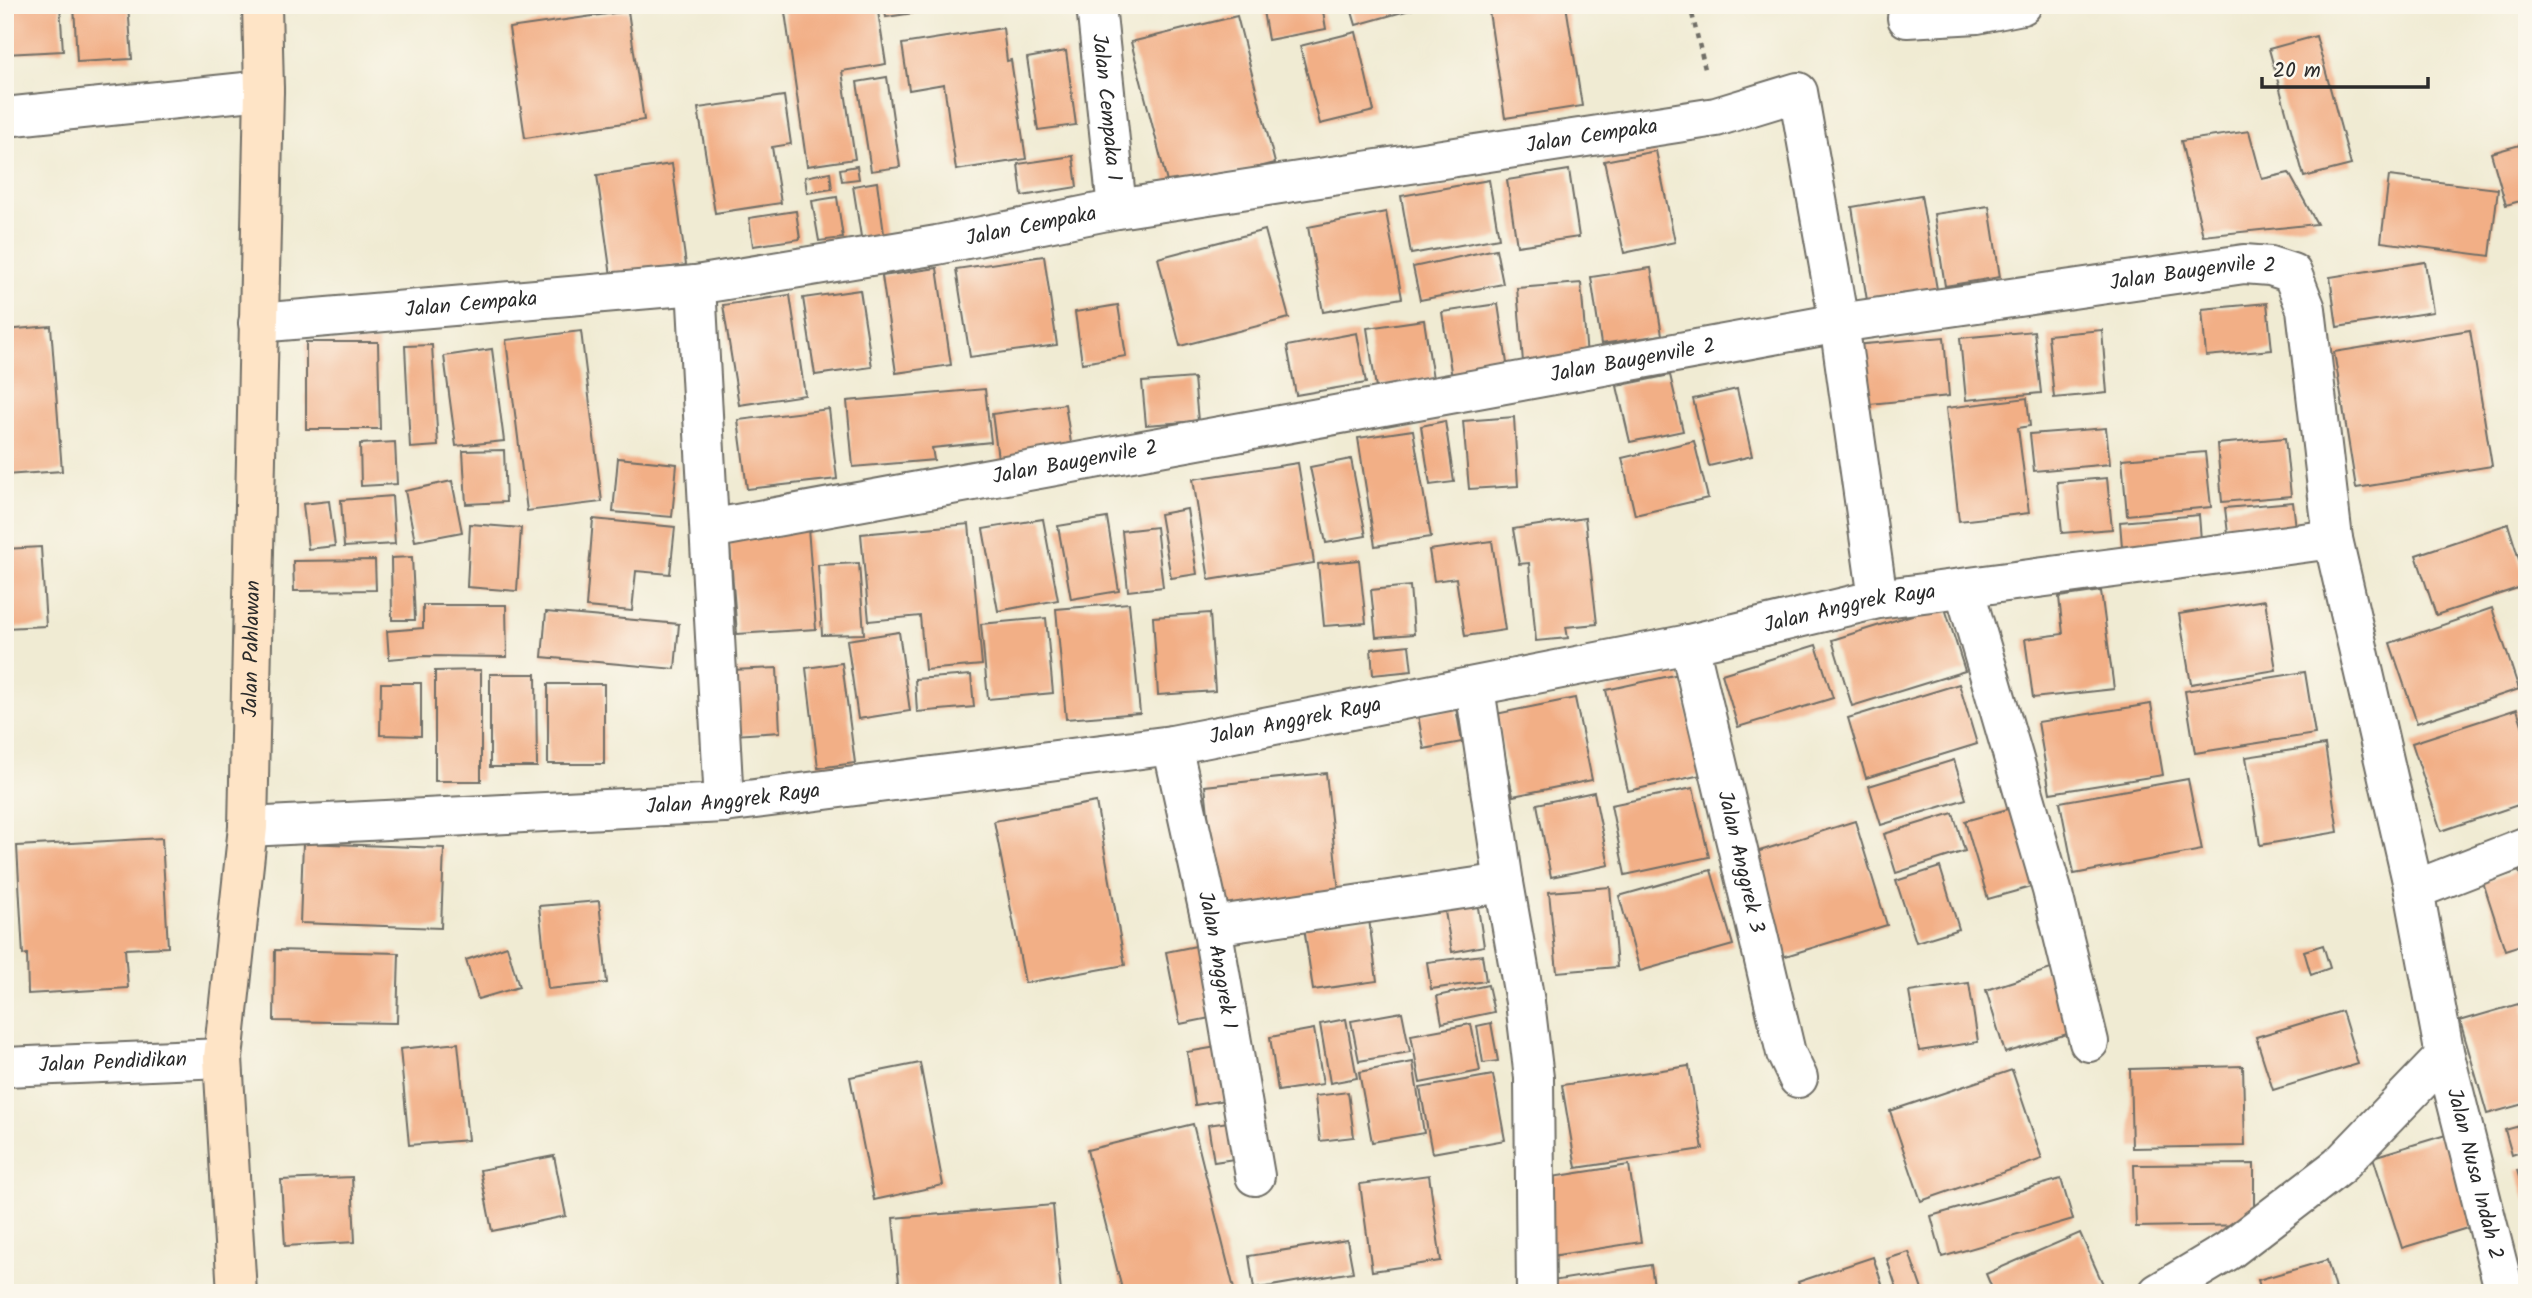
<svg xmlns="http://www.w3.org/2000/svg" width="2532" height="1298" font-family="Kalam,sans-serif">
	<style>
		.building { fill: #f2af86 }
		.lines { fill: none; stroke-linecap: round; stroke-linejoin: round }
		.street-casing { stroke: #706e66; stroke-width: 42 }
		.secondary-casing { stroke: #706e66; stroke-width: 42 }
		.path { stroke: #706e66; stroke-width: 4.5; stroke-dasharray: 5 5; stroke-linecap: butt }
		.street { stroke: #fff; stroke-width: 38 }
		.secondary { stroke: #fee4c6; stroke-width: 38 }
		.labels { text-anchor: middle; dominant-baseline: central; stroke-width: 5; stroke-linejoin: round; paint-order: stroke }
		.street-label { font-size: 21px; fill: #2b2b2b; stroke: #fbf7ec }
	</style>
	<rect width="100%" height="100%" fill="#fbf7ec"/>
	<filter id="ink" filterUnits="userSpaceOnUse"><feTurbulence type="fractalNoise" baseFrequency=".0143" numOctaves="2"/><feDisplacementMap in="SourceGraphic" scale="14" xChannelSelector="R" yChannelSelector="G"/><feConvolveMatrix kernelMatrix="1 2 1 2 8 2 1 2 1" color-interpolation-filters="sRGB"/></filter>
	<filter id="wash" filterUnits="userSpaceOnUse"><feTurbulence type="fractalNoise" baseFrequency=".00686" numOctaves="4" result="noise"/><feDisplacementMap in="SourceGraphic" scale="28" xChannelSelector="R" yChannelSelector="G"/><feGaussianBlur stdDeviation="1.57" result="paint"/><feColorMatrix in="noise" values="0 0 0 0 0 0 0 0 0 0 0 0 0 0 0 0 0 1.4 0 .05"/><feComposite in="paint" operator="in"/></filter>
	<g filter="url(#wash)">
		<rect width="100%" height="100%" fill="#f0ebd3"/>
		<g id="blocks">
			<!-- building -->
			<g class="building">
				<polygon points="5,5 60,5 63,51 5,54"/>
				<polygon points="74,5 128,5 132,59 77,62"/>
				<polygon points="784,5 877,5 886,64 842,71 855,159 807,166"/>
				<polygon points="884,5 955,5 955,7 886,17"/>
				<polygon points="1262,5 1322,5 1326,29 1268,40"/>
				<polygon points="1350,5 1423,5 1424,6 1356,25"/>
				<polygon points="1488,5 1566,5 1582,106 1505,118"/>
				<polygon points="628,11 644,120 525,138 509,28"/>
				<polygon points="1237,16 1275,163 1169,190 1131,42"/>
				<polygon points="1003,28 1007,61 1011,60 1026,159 956,170 944,84 909,90 902,44"/>
				<polygon points="1356,32 1374,111 1320,124 1300,46"/>
				<polygon points="2316,36 2351,165 2304,177 2269,49"/>
				<polygon points="1066,51 1076,125 1038,130 1027,58"/>
				<polygon points="887,77 900,167 871,171 857,82"/>
				<polygon points="784,96 791,144 772,147 781,203 715,213 698,108"/>
				<polygon points="2249,131 2262,179 2289,173 2317,224 2203,236 2181,141"/>
				<polygon points="2527,143 2527,199 2506,205 2491,153"/>
				<polygon points="1656,151 1675,242 1624,253 1604,161"/>
				<polygon points="1073,156 1077,187 1022,196 1018,164"/>
				<polygon points="672,164 686,265 611,276 597,175"/>
				<polygon points="857,166 859,179 842,181 840,169"/>
				<polygon points="1569,170 1579,237 1517,246 1507,180"/>
				<polygon points="830,172 832,189 807,193 805,177"/>
				<polygon points="2389,176 2498,189 2490,256 2381,242"/>
				<polygon points="1489,180 1499,238 1411,254 1401,196"/>
				<polygon points="877,182 885,241 862,243 853,186"/>
				<polygon points="1921,195 1940,307 1870,319 1852,207"/>
				<polygon points="837,197 843,238 819,241 812,201"/>
				<polygon points="1989,206 2000,277 1945,286 1934,214"/>
				<polygon points="796,211 800,239 753,246 749,218"/>
				<polygon points="1386,212 1402,298 1323,312 1308,227"/>
				<polygon points="1265,230 1289,318 1180,346 1158,258"/>
				<polygon points="1496,249 1503,284 1420,300 1413,267"/>
				<polygon points="1044,256 1057,345 970,357 956,269"/>
				<polygon points="2425,262 2433,312 2337,327 2330,277"/>
				<polygon points="937,268 951,365 896,373 882,276"/>
				<polygon points="1651,268 1662,335 1601,344 1591,277"/>
				<polygon points="1581,283 1587,357 1523,362 1517,288"/>
				<polygon points="860,290 872,367 815,375 803,298"/>
				<polygon points="790,295 805,395 739,405 723,305"/>
				<polygon points="2267,303 2272,350 2206,356 2202,309"/>
				<polygon points="1498,304 1508,370 1452,378 1442,312"/>
				<polygon points="1118,305 1126,356 1082,363 1075,312"/>
				<polygon points="1424,320 1433,379 1376,388 1367,328"/>
				<polygon points="51,326 62,471 5,475 5,330"/>
				<polygon points="2102,330 2107,393 2054,398 2048,335"/>
				<polygon points="2470,330 2492,466 2356,488 2334,352"/>
				<polygon points="581,331 602,502 527,511 506,340"/>
				<polygon points="2034,331 2041,393 1966,400 1960,338"/>
				<polygon points="1357,333 1366,383 1296,395 1287,346"/>
				<polygon points="1944,337 1949,396 1860,405 1854,345"/>
				<polygon points="306,342 378,342 380,429 306,429"/>
				<polygon points="432,345 438,446 410,448 405,346"/>
				<polygon points="492,349 504,441 456,446 444,356"/>
				<polygon points="1670,375 1683,431 1630,442 1617,386"/>
				<polygon points="1194,378 1198,421 1146,425 1142,382"/>
				<polygon points="985,389 991,442 932,448 934,460 853,467 847,401"/>
				<polygon points="1737,389 1752,456 1709,466 1693,399"/>
				<polygon points="2027,398 2030,426 2018,428 2029,513 1959,521 1946,408"/>
				<polygon points="1065,404 1073,456 999,466 992,414"/>
				<polygon points="829,409 837,479 747,489 738,420"/>
				<polygon points="1514,417 1518,486 1469,489 1463,421"/>
				<polygon points="1445,421 1454,482 1430,485 1421,426"/>
				<polygon points="2106,428 2110,464 2034,471 2030,434"/>
				<polygon points="1413,430 1431,537 1375,546 1358,438"/>
				<polygon points="2285,438 2291,496 2222,502 2217,444"/>
				<polygon points="1694,441 1708,498 1635,515 1622,458"/>
				<polygon points="395,442 397,484 361,486 360,444"/>
				<polygon points="504,450 506,502 466,504 463,451"/>
				<polygon points="2205,452 2211,507 2127,515 2122,459"/>
				<polygon points="618,458 677,464 672,517 613,512"/>
				<polygon points="1351,459 1366,536 1326,543 1310,467"/>
				<polygon points="1298,463 1314,563 1209,580 1193,479"/>
				<polygon points="2107,478 2112,529 2062,533 2057,482"/>
				<polygon points="452,481 462,532 415,541 405,491"/>
				<polygon points="392,496 395,544 344,547 341,500"/>
				<polygon points="329,501 335,546 308,549 303,504"/>
				<polygon points="2293,502 2296,528 2228,534 2225,508"/>
				<polygon points="1187,509 1197,574 1171,578 1160,514"/>
				<polygon points="2199,515 2201,540 2122,547 2120,522"/>
				<polygon points="1107,518 1119,591 1071,599 1058,526"/>
				<polygon points="1585,518 1597,624 1566,627 1568,638 1536,641 1529,563 1519,564 1513,529"/>
				<polygon points="593,519 675,527 670,574 636,571 632,611 586,607"/>
				<polygon points="1043,519 1058,600 998,611 983,529"/>
				<polygon points="470,524 521,528 517,591 467,587"/>
				<polygon points="969,524 982,665 925,670 920,616 869,621 861,534"/>
				<polygon points="2508,524 2527,585 2436,615 2416,555"/>
				<polygon points="1156,527 1163,587 1128,591 1122,531"/>
				<polygon points="808,528 816,629 737,634 729,534"/>
				<polygon points="1492,541 1505,630 1465,636 1456,578 1434,581 1429,550"/>
				<polygon points="41,547 46,626 5,628 5,549"/>
				<polygon points="412,557 415,620 392,620 391,558"/>
				<polygon points="375,560 376,590 294,591 293,561"/>
				<polygon points="1359,560 1366,623 1324,626 1318,564"/>
				<polygon points="859,563 864,634 822,635 818,565"/>
				<polygon points="1410,586 1414,634 1376,637 1371,590"/>
				<polygon points="2101,591 2114,689 2033,698 2025,639 2063,634 2059,597"/>
				<polygon points="2265,600 2276,670 2191,684 2179,614"/>
				<polygon points="1129,603 1140,713 1066,719 1056,609"/>
				<polygon points="423,605 506,605 507,657 423,656 389,659 387,631 423,628"/>
				<polygon points="1944,605 1965,671 1852,706 1832,640"/>
				<polygon points="2492,608 2519,689 2417,723 2390,643"/>
				<polygon points="546,612 679,624 675,669 542,657"/>
				<polygon points="1210,613 1215,691 1158,695 1153,617"/>
				<polygon points="1046,618 1053,693 988,699 981,624"/>
				<polygon points="899,632 910,711 858,719 847,640"/>
				<polygon points="1409,645 1412,671 1373,675 1371,649"/>
				<polygon points="1816,645 1833,698 1738,727 1722,674"/>
				<polygon points="842,663 855,763 818,768 806,668"/>
				<polygon points="777,668 780,732 734,735 731,670"/>
				<polygon points="481,670 481,781 435,781 435,671"/>
				<polygon points="2305,672 2315,734 2195,753 2185,691"/>
				<polygon points="490,674 536,674 537,767 490,767"/>
				<polygon points="1679,674 1701,775 1628,791 1606,690"/>
				<polygon points="971,675 974,707 917,712 915,679"/>
				<polygon points="381,683 421,683 421,736 380,735"/>
				<rect x="548" y="684" width="56" height="80"/>
				<polygon points="1959,684 1977,744 1866,778 1848,718"/>
				<polygon points="1575,698 1592,780 1513,796 1496,714"/>
				<polygon points="2151,704 2163,775 2050,793 2038,722"/>
				<polygon points="1456,708 1462,742 1424,749 1418,715"/>
				<polygon points="2517,709 2527,740 2527,802 2441,831 2412,743"/>
				<polygon points="2325,745 2338,832 2260,845 2246,757"/>
				<polygon points="1954,760 1966,799 1881,825 1869,786"/>
				<polygon points="1326,773 1340,901 1219,914 1205,786"/>
				<polygon points="2188,779 2202,850 2074,874 2060,802"/>
				<polygon points="1693,788 1709,857 1625,875 1611,805"/>
				<polygon points="1594,792 1609,865 1551,877 1537,804"/>
				<polygon points="1096,802 1125,965 1025,983 994,821"/>
				<polygon points="2022,805 2045,883 1988,899 1965,821"/>
				<polygon points="1953,813 1965,851 1896,873 1884,834"/>
				<polygon points="1855,821 1887,925 1779,958 1747,855"/>
				<polygon points="162,838 168,947 125,949 128,988 28,994 27,954 23,955 17,846"/>
				<polygon points="303,843 444,848 441,928 300,923"/>
				<polygon points="1940,867 1959,929 1916,942 1896,881"/>
				<polygon points="1711,870 1733,945 1640,971 1619,896"/>
				<polygon points="2519,871 2527,895 2527,943 2505,950 2483,882"/>
				<polygon points="1610,887 1617,967 1557,972 1549,892"/>
				<polygon points="599,901 607,983 548,989 539,906"/>
				<polygon points="1477,901 1484,946 1452,952 1444,906"/>
				<polygon points="1369,919 1377,981 1313,990 1304,927"/>
				<polygon points="1206,944 1220,1016 1180,1024 1166,952"/>
				<polygon points="2323,945 2330,968 2311,975 2304,951"/>
				<polygon points="507,946 519,987 478,999 466,960"/>
				<polygon points="275,950 399,953 397,1023 274,1021"/>
				<polygon points="1482,955 1486,981 1431,989 1427,962"/>
				<polygon points="2057,967 2077,1031 2005,1053 1986,990"/>
				<polygon points="1969,983 1978,1042 1919,1051 1909,992"/>
				<polygon points="1488,985 1494,1012 1442,1023 1437,996"/>
				<polygon points="2525,1002 2527,1103 2487,1114 2460,1021"/>
				<polygon points="2342,1011 2358,1064 2273,1090 2256,1037"/>
				<polygon points="1402,1012 1410,1052 1359,1061 1351,1021"/>
				<polygon points="1346,1019 1357,1078 1330,1083 1320,1024"/>
				<polygon points="1491,1023 1498,1061 1483,1063 1477,1026"/>
				<polygon points="1471,1024 1480,1071 1420,1083 1411,1035"/>
				<polygon points="1314,1029 1323,1084 1278,1091 1270,1037"/>
				<polygon points="458,1043 468,1140 409,1145 400,1049"/>
				<polygon points="1217,1047 1225,1100 1195,1105 1187,1052"/>
				<polygon points="1413,1062 1424,1133 1372,1142 1359,1072"/>
				<polygon points="920,1063 943,1185 874,1200 850,1077"/>
				<polygon points="1689,1066 1703,1149 1576,1168 1562,1085"/>
				<polygon points="2243,1066 2245,1146 2132,1148 2130,1069"/>
				<polygon points="2012,1070 2042,1159 1921,1201 1890,1111"/>
				<polygon points="1493,1075 1505,1140 1432,1153 1420,1088"/>
				<polygon points="1348,1092 1354,1137 1320,1141 1315,1096"/>
				<polygon points="1235,1121 1241,1158 1214,1162 1208,1125"/>
				<polygon points="1193,1124 1235,1293 1123,1293 1087,1150"/>
				<polygon points="2527,1124 2527,1150 2512,1155 2505,1130"/>
				<polygon points="2449,1134 2477,1225 2402,1248 2373,1157"/>
				<polygon points="554,1156 566,1216 492,1231 480,1170"/>
				<polygon points="2254,1164 2254,1225 2136,1227 2134,1165"/>
				<polygon points="1629,1165 1641,1242 1551,1256 1539,1179"/>
				<polygon points="2527,1168 2527,1202 2526,1202 2517,1170"/>
				<polygon points="1429,1175 1441,1261 1372,1271 1360,1184"/>
				<polygon points="352,1177 355,1242 285,1246 281,1180"/>
				<polygon points="2061,1179 2073,1219 1942,1257 1931,1216"/>
				<polygon points="1053,1205 1061,1293 900,1293 893,1218"/>
				<polygon points="2080,1233 2107,1293 1994,1293 1986,1274"/>
				<polygon points="1347,1240 1353,1272 1254,1289 1249,1256"/>
				<polygon points="1909,1252 1923,1293 1898,1293 1887,1259"/>
				<polygon points="1873,1257 1885,1293 1801,1293 1798,1282"/>
				<polygon points="2327,1260 2336,1293 2262,1293 2258,1280"/>
				<polygon points="1651,1265 1655,1293 1548,1293 1546,1282"/>
			</g>
		</g>
	</g>
	<g filter="url(#ink)">
		<use href="#blocks" fill-opacity="0" stroke="#706e66" stroke-width="2"/>
		<g class="lines">
			<defs>
				<g id="street">
					<path id="s1" d="M1096,5L1117,209"/>
					<polyline points="1907,18 1977,14 2022,5"/>
					<polyline points="5,117 264,90"/>
					<polyline points="696,285 724,803"/>
					<path id="s2" d="M258,323L696,285L937,245L1117,209L1716,117L1798,92L1839,323L1878,599"/>
					<path id="s3" d="M710,529L1839,323L2244,264L2270,266L2292,273L2306,309L2333,539L2414,890L2445,1056L2505,1293"/>
					<polyline points="1964,588 2052,890 2089,1042"/>
					<path id="s4" d="M1689,644L1786,1053L1798,1078"/>
					<polyline points="1475,688 1504,883 1525,1002 1534,1078 1536,1293"/>
					<path id="s5" d="M1172,745L1212,926L1255,1176"/>
					<path id="s6" d="M248,827L724,803L1172,745L1689,644L1878,599L2333,539"/>
					<polyline points="2414,890 2527,846"/>
					<polyline points="1212,926 1504,883"/>
					<path id="s7" d="M5,1067L223,1058"/>
					<polyline points="2158,1293 2228,1251 2339,1166 2445,1056"/>
				</g>
				<g id="secondary">
					<path id="s8" d="M237,1293L223,1058L248,827L264,90L262,5"/>
				</g>
			</defs>
			<!-- street casing -->
			<use href="#street" class="street-casing"/>
			<!-- secondary casing -->
			<use href="#secondary" class="secondary-casing"/>
			<!-- path -->
			<polyline class="path" points="1690,5 1705,69"/>
			<!-- street -->
			<use href="#street" class="street"/>
			<!-- secondary -->
			<use href="#secondary" class="secondary"/>
		</g>
	</g>
	<g class="labels">
		<!-- street labels -->
		<g class="street-label">
			<text stroke="none"><textPath href="#s1" startOffset="103">Jalan Cempaka 1</textPath></text>
			<text stroke="none"><textPath href="#s2" startOffset="1348">Jalan Cempaka</textPath></text>
			<text stroke="none"><textPath href="#s2" startOffset="780">Jalan Cempaka</textPath></text>
			<text stroke="none"><textPath href="#s3" startOffset="1505">Jalan Baugenvile 2</textPath></text>
			<text stroke="none"><textPath href="#s2" startOffset="214">Jalan Cempaka</textPath></text>
			<text stroke="none"><textPath href="#s3" startOffset="938">Jalan Baugenvile 2</textPath></text>
			<text stroke="none"><textPath href="#s3" startOffset="371">Jalan Baugenvile 2</textPath></text>
			<text stroke="none"><textPath href="#s6" startOffset="1620">Jalan Anggrek Raya</textPath></text>
			<text stroke="none"><textPath href="#s8" startOffset="646">Jalan Pahlawan</textPath></text>
			<text stroke="none"><textPath href="#s6" startOffset="1054">Jalan Anggrek Raya</textPath></text>
			<text stroke="none"><textPath href="#s6" startOffset="486">Jalan Anggrek Raya</textPath></text>
			<text stroke="none"><textPath href="#s4" startOffset="224">Jalan Anggrek 3</textPath></text>
			<text stroke="none"><textPath href="#s5" startOffset="220">Jalan Anggrek 1</textPath></text>
			<text stroke="none"><textPath href="#s7" startOffset="108">Jalan Pendidikan</textPath></text>
			<text stroke="none"><textPath href="#s3" startOffset="2527">Jalan Nusa Indah 2</textPath></text>
		</g>
	</g>
	<!-- margin -->
	<rect width="2532" height="1298" fill="none" stroke="#fbf7ec" stroke-width="28"/>
	<!-- scale -->
	<path d="M2262 77v10h166v-10" fill="none" stroke="#2b2b2b" stroke-width="3.5"/>
	<text x="2273" y="77" font-size="21" fill="#2b2b2b" stroke="#fbf7ec" stroke-width="5" paint-order="stroke">20 m</text>
</svg>
